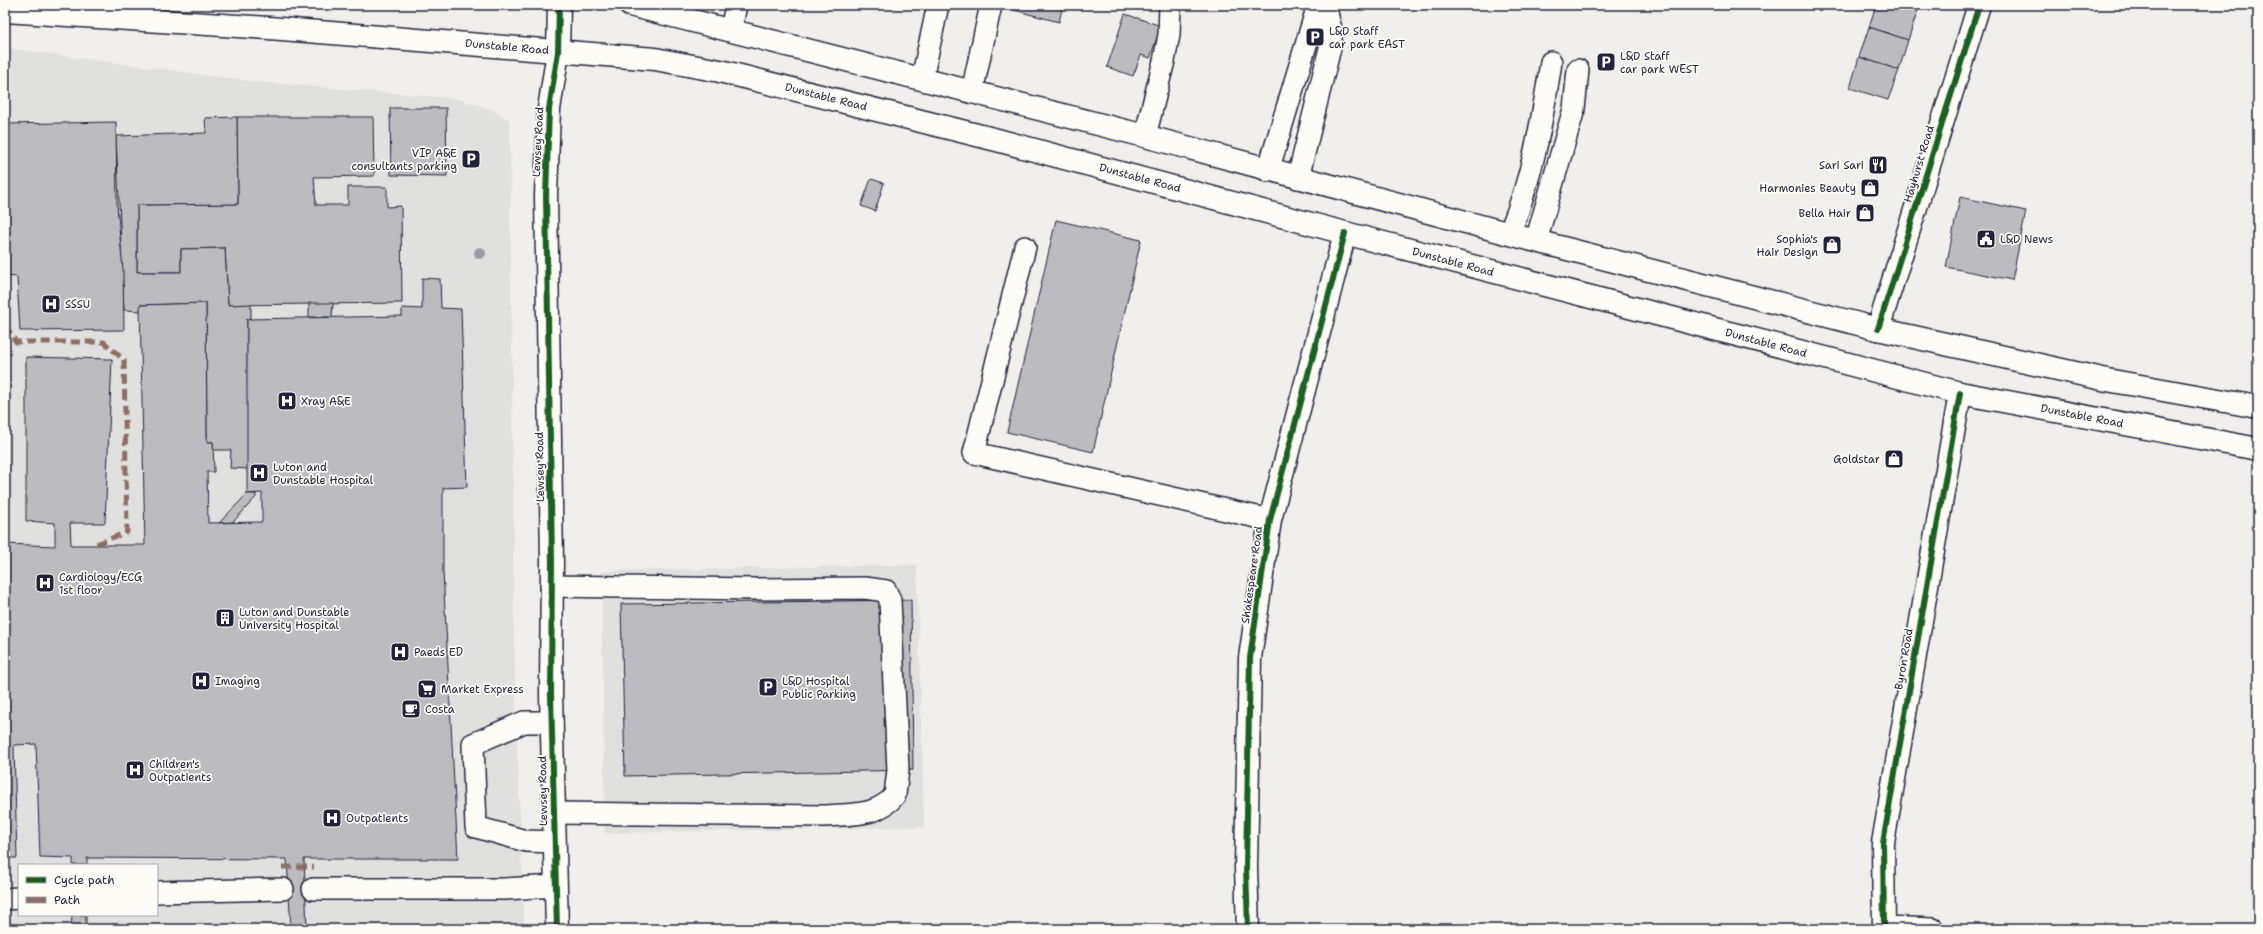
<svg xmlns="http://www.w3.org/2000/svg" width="2263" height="934" font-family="'Shantell Sans',sans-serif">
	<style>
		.built { fill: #e0e0df; fill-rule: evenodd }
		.building { fill: #bcbcc0; stroke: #22223b }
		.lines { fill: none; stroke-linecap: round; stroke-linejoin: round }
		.service-casing { stroke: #22223b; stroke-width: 24 }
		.minor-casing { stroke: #22223b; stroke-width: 25 }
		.tertiary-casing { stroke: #22223b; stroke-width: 25 }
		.primary-casing { stroke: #22223b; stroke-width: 25 }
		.service { stroke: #fdfcf7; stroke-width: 21 }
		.minor { stroke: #fdfcf7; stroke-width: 22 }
		.tertiary { stroke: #fdfcf7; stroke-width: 22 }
		.primary { stroke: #fdfcf7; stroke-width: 22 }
		.quiet { stroke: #8d6e63; stroke-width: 5; stroke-dasharray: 10 5; stroke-linecap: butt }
		.cycleway-casing { stroke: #fdfcf7; stroke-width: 8 }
		.cycleway { stroke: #1b5e20; stroke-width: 6 }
		.tree { fill: #9c9ba3 }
		.labels { text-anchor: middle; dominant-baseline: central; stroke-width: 3.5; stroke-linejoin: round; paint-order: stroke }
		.poi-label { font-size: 11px; fill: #22223b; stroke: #fdfcf7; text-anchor: start }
		.street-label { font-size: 11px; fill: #22223b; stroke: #fdfcf7 }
	</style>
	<rect width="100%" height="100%" fill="#f0efec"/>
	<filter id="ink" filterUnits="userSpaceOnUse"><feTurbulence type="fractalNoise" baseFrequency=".025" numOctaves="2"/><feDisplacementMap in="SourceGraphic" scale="8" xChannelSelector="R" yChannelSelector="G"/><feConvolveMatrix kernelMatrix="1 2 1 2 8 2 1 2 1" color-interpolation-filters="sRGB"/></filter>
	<g filter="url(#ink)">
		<!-- built -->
		<g class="built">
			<path d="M5,48L258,82L453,98L486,107L510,120L514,649L524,929H5ZM19,865H157V915H19Z"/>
			<polygon points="917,565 924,827 605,833 601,571"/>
		</g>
		<!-- building -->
		<g class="building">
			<polygon points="1011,5 1063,5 1059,22 1010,9"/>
			<polygon points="1876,5 1904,5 1918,10 1908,40 1869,27"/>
			<polygon points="1904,5 1920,5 1918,10"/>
			<polygon points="1125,14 1161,26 1150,58 1141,55 1133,76 1107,67"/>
			<polygon points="1869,27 1908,40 1899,70 1859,57"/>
			<polygon points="1859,57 1899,70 1888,100 1850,88"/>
			<polygon points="390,108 446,108 447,176 391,175"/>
			<polygon points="237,117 373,117 374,176 314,177 316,205 348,205 348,187 387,187 387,207 401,206 402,303 228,305 225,248 181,249 181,272 137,272 137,205 238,204"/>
			<polygon points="237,117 238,204 137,205 137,272 181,272 181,249 225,248 228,305 251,304 251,318 247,319 248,469 230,468 231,450 213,450 213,442 207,442 206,303 140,305 141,311 124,310 116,136 206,133 205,118"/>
			<polygon points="116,122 117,205 123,270 124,330 20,331 17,277 5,276 5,124"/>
			<polygon points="871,179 884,183 875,211 861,206"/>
			<polygon points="1960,197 2026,211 2012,280 1946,267"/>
			<polygon points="1056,220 1141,240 1093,452 1007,432"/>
			<polygon points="422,278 440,279 441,308 461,309 467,487 443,488 443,571 458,859 304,859 307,927 291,929 287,859 87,858 87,865 73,865 73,858 40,857 36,744 14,745 17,858 5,858 5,544 55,546 55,523 26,521 26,357 112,359 105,523 70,523 71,545 145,545 140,305 206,303 207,442 213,442 214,472 207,472 208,523 262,522 262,493 247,494 247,319 402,316 402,308 422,309"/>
			<polygon points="309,303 333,303 332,317 309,317"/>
			<polygon points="247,494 256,494 256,497 233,522 219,523"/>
			<polygon points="911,600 913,770 625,776 621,604"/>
			<polygon points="72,915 86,915 86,929 71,929"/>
			<polygon points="491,927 491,929 272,929 342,928"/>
		</g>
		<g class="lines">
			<defs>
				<g id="service">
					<polyline points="731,30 736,5"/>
					<polyline points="922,79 938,5"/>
					<polyline points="972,92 991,5"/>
					<polyline points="1145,136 1164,61 1169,35 1170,5"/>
					<polyline points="1268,171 1318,5"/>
					<polyline points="1298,178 1331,44 1331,29 1325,5"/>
					<path d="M1509,234C1532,179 1542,122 1551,62"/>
					<polyline points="1536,241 1574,109 1578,70"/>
					<polyline points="1025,247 974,453 1270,520"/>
					<path d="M551,586L755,589L865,588L886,591L890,600L898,770L895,795C878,817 850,814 824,816L554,813"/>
					<polyline points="552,722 524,722 473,744 476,827 526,841 555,842"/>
					<polyline points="313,889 504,889 556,886"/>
					<polyline points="157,892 283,889"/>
					<polyline points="5,899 19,898"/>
					<polyline points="1884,927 1933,929"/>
				</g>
				<g id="minor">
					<polyline points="1878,329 1979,5"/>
					<polyline points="1248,929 1246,867 1250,658 1270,520 1345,233"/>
					<polyline points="1884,929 1883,843 1960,393"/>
				</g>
				<polyline id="tertiary" points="557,929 551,695 552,561 546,196 549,109 558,52 559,5"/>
				<g id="primary">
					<polyline points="630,5 1145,136 1536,241 1878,329 2107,380 2258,407"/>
					<polyline points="5,11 269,28 655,59 720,71 997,140 1345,233 1960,393 2258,449"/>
				</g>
			</defs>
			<!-- service casing -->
			<use href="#service" class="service-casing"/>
			<!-- minor casing -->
			<use href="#minor" class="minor-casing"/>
			<!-- tertiary casing -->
			<use href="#tertiary" class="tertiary-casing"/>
			<!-- primary casing -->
			<use href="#primary" class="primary-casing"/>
			<!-- service -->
			<use href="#service" class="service"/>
			<!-- minor -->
			<use href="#minor" class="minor"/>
			<!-- tertiary -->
			<use href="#tertiary" class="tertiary"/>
			<!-- primary -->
			<use href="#primary" class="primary"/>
			<!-- quiet -->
			<g class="quiet">
				<polyline points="5,325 16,342 104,342 124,360 127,532 94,545"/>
				<polyline points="282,867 314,867"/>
			</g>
			<defs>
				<g id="cycleway">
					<polyline points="1878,329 1979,5"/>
					<polyline points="557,929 551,695 552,561 546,196 549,109 558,52 559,5"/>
					<polyline points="1248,929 1246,867 1250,658 1270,520 1345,233"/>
					<polyline points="1884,929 1883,843 1960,393"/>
				</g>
			</defs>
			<!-- cycleway casing -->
			<use href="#cycleway" class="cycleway-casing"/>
			<!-- cycleway -->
			<use href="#cycleway" class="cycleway"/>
		</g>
		<!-- trees -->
		<circle class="tree" cx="480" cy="253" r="6"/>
	</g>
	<!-- icons -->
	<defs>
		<symbol id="parking-square" viewBox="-11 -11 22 22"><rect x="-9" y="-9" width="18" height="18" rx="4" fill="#22223b" stroke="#fdfcf7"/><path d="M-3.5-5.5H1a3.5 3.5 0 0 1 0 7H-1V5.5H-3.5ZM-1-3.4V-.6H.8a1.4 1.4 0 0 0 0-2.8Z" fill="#fff"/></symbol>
		<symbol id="restaurant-square" viewBox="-11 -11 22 22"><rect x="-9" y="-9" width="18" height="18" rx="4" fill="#22223b" stroke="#fdfcf7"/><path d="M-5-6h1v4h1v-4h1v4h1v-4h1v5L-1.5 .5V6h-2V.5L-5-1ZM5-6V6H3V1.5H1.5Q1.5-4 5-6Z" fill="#fff"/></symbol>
		<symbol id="shop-square" viewBox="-11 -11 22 22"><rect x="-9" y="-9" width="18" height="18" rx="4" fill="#22223b" stroke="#fdfcf7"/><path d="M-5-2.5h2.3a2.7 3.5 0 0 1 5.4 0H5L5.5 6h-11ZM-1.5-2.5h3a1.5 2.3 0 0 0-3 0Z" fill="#fff"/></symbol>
		<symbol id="civic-square" viewBox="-11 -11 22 22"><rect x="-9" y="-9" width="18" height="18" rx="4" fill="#22223b" stroke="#fdfcf7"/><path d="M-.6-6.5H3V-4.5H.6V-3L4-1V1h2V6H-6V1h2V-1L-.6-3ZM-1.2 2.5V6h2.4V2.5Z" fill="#fff"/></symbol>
		<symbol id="hospital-square" viewBox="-11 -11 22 22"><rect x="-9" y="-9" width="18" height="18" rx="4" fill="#22223b" stroke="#fdfcf7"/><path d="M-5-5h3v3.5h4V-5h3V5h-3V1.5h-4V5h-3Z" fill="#fff"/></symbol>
		<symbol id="building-square" viewBox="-11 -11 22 22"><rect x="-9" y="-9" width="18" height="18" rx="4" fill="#22223b" stroke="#fdfcf7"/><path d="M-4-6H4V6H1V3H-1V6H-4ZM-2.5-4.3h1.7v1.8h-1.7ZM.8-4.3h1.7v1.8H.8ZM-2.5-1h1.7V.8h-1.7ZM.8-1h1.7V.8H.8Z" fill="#fff"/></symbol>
		<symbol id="supermarket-square" viewBox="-11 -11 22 22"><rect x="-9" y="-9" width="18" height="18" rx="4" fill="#22223b" stroke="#fdfcf7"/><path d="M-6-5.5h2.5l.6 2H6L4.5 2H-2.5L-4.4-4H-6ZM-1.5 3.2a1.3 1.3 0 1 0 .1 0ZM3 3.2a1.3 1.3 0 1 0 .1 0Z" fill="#fff"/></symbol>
		<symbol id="cafe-square" viewBox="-11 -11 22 22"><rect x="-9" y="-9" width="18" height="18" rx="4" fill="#22223b" stroke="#fdfcf7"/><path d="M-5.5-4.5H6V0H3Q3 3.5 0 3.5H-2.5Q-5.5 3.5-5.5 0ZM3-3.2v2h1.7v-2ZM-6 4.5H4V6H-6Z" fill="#fff"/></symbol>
	</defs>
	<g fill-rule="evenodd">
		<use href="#parking-square" x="1304" y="26" width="22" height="22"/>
		<use href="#parking-square" x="1595" y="51" width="22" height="22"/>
		<use href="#parking-square" x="460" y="148" width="22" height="22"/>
		<use href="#restaurant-square" x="1867" y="154" width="22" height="22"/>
		<use href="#shop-square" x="1859" y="177" width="22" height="22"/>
		<use href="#shop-square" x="1854" y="202" width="22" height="22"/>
		<use href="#civic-square" x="1975" y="228" width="22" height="22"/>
		<use href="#shop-square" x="1821" y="234" width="22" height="22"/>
		<use href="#hospital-square" x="40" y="293" width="22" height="22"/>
		<use href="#hospital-square" x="276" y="390" width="22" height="22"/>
		<use href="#shop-square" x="1883" y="448" width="22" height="22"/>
		<use href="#hospital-square" x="248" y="462" width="22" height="22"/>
		<use href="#hospital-square" x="34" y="572" width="22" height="22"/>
		<use href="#building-square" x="214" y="607" width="22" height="22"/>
		<use href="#hospital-square" x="389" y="641" width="22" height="22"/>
		<use href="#hospital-square" x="190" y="670" width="22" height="22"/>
		<use href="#parking-square" x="757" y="676" width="22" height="22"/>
		<use href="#supermarket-square" x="416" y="678" width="22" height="22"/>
		<use href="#cafe-square" x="400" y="698" width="22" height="22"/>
		<use href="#hospital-square" x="124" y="759" width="22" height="22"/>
		<use href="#hospital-square" x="321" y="807" width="22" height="22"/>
	</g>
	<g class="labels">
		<!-- poi labels -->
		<g class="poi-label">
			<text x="1329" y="31">L&amp;D Staff<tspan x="1329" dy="13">car park EAST</tspan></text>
			<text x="1620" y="56">L&amp;D Staff<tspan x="1620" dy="13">car park WEST</tspan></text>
			<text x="457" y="153" text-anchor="end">VIP A&amp;E<tspan x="457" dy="13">consultants parking</tspan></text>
			<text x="1864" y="165" text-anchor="end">Sari Sari</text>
			<text x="1856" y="188" text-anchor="end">Harmonies Beauty</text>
			<text x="1851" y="213" text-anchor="end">Bella Hair</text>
			<text x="1818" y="239" text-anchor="end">Sophia's<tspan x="1818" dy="13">Hair Design</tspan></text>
			<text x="2000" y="239">L&amp;D News</text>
			<text x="65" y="304">SSSU</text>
			<text x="301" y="401">Xray A&amp;E</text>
			<text x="1880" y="459" text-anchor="end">Goldstar</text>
			<text x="273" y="467">Luton and<tspan x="273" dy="13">Dunstable Hospital</tspan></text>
			<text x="59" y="577">Cardiology/ECG<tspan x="59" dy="13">1st floor</tspan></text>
			<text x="239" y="612">Luton and Dunstable<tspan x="239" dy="13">University Hospital</tspan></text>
			<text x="414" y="652">Paeds ED</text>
			<text x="215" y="681">Imaging</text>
			<text x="782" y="681">L&amp;D Hospital<tspan x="782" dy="13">Public Parking</tspan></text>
			<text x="441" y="689">Market Express</text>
			<text x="425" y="709">Costa</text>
			<text x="149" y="764">Children's<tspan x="149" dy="13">Outpatients</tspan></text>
			<text x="346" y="818">Outpatients</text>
		</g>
		<!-- street labels -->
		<g class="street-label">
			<text transform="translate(507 47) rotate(5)">Dunstable Road</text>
			<text transform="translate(826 97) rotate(14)">Dunstable Road</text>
			<text transform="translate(538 142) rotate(-87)">Lewsey Road</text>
			<text transform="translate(1919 164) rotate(-73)">Hayhurst Road</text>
			<text transform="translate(1140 178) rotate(15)">Dunstable Road</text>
			<text transform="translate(1453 262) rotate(15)">Dunstable Road</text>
			<text transform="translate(1766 343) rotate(15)">Dunstable Road</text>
			<text transform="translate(2082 416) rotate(11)">Dunstable Road</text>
			<text transform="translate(540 467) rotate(-91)">Lewsey Road</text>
			<text transform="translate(1252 575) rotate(-82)">Shakespeare Road</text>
			<text transform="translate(1904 659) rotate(-80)">Byron Road</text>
			<text transform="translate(543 791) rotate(-91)">Lewsey Road</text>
		</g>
	</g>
	<!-- margin -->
	<rect width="2263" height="934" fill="none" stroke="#fdfcf7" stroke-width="20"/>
	<rect x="10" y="10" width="2243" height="914" fill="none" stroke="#22223b" stroke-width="1.5" filter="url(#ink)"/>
	<!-- legend -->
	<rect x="18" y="864" width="140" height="52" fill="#fdfcf7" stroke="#a5a5ac"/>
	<rect x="26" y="877" width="20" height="6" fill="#1b5e20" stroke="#a5a5ac"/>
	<text x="54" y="884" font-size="12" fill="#22223b">Cycle path</text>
	<rect x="26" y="897" width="20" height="6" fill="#8d6e63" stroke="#a5a5ac"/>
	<text x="54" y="904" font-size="12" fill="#22223b">Path</text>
</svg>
